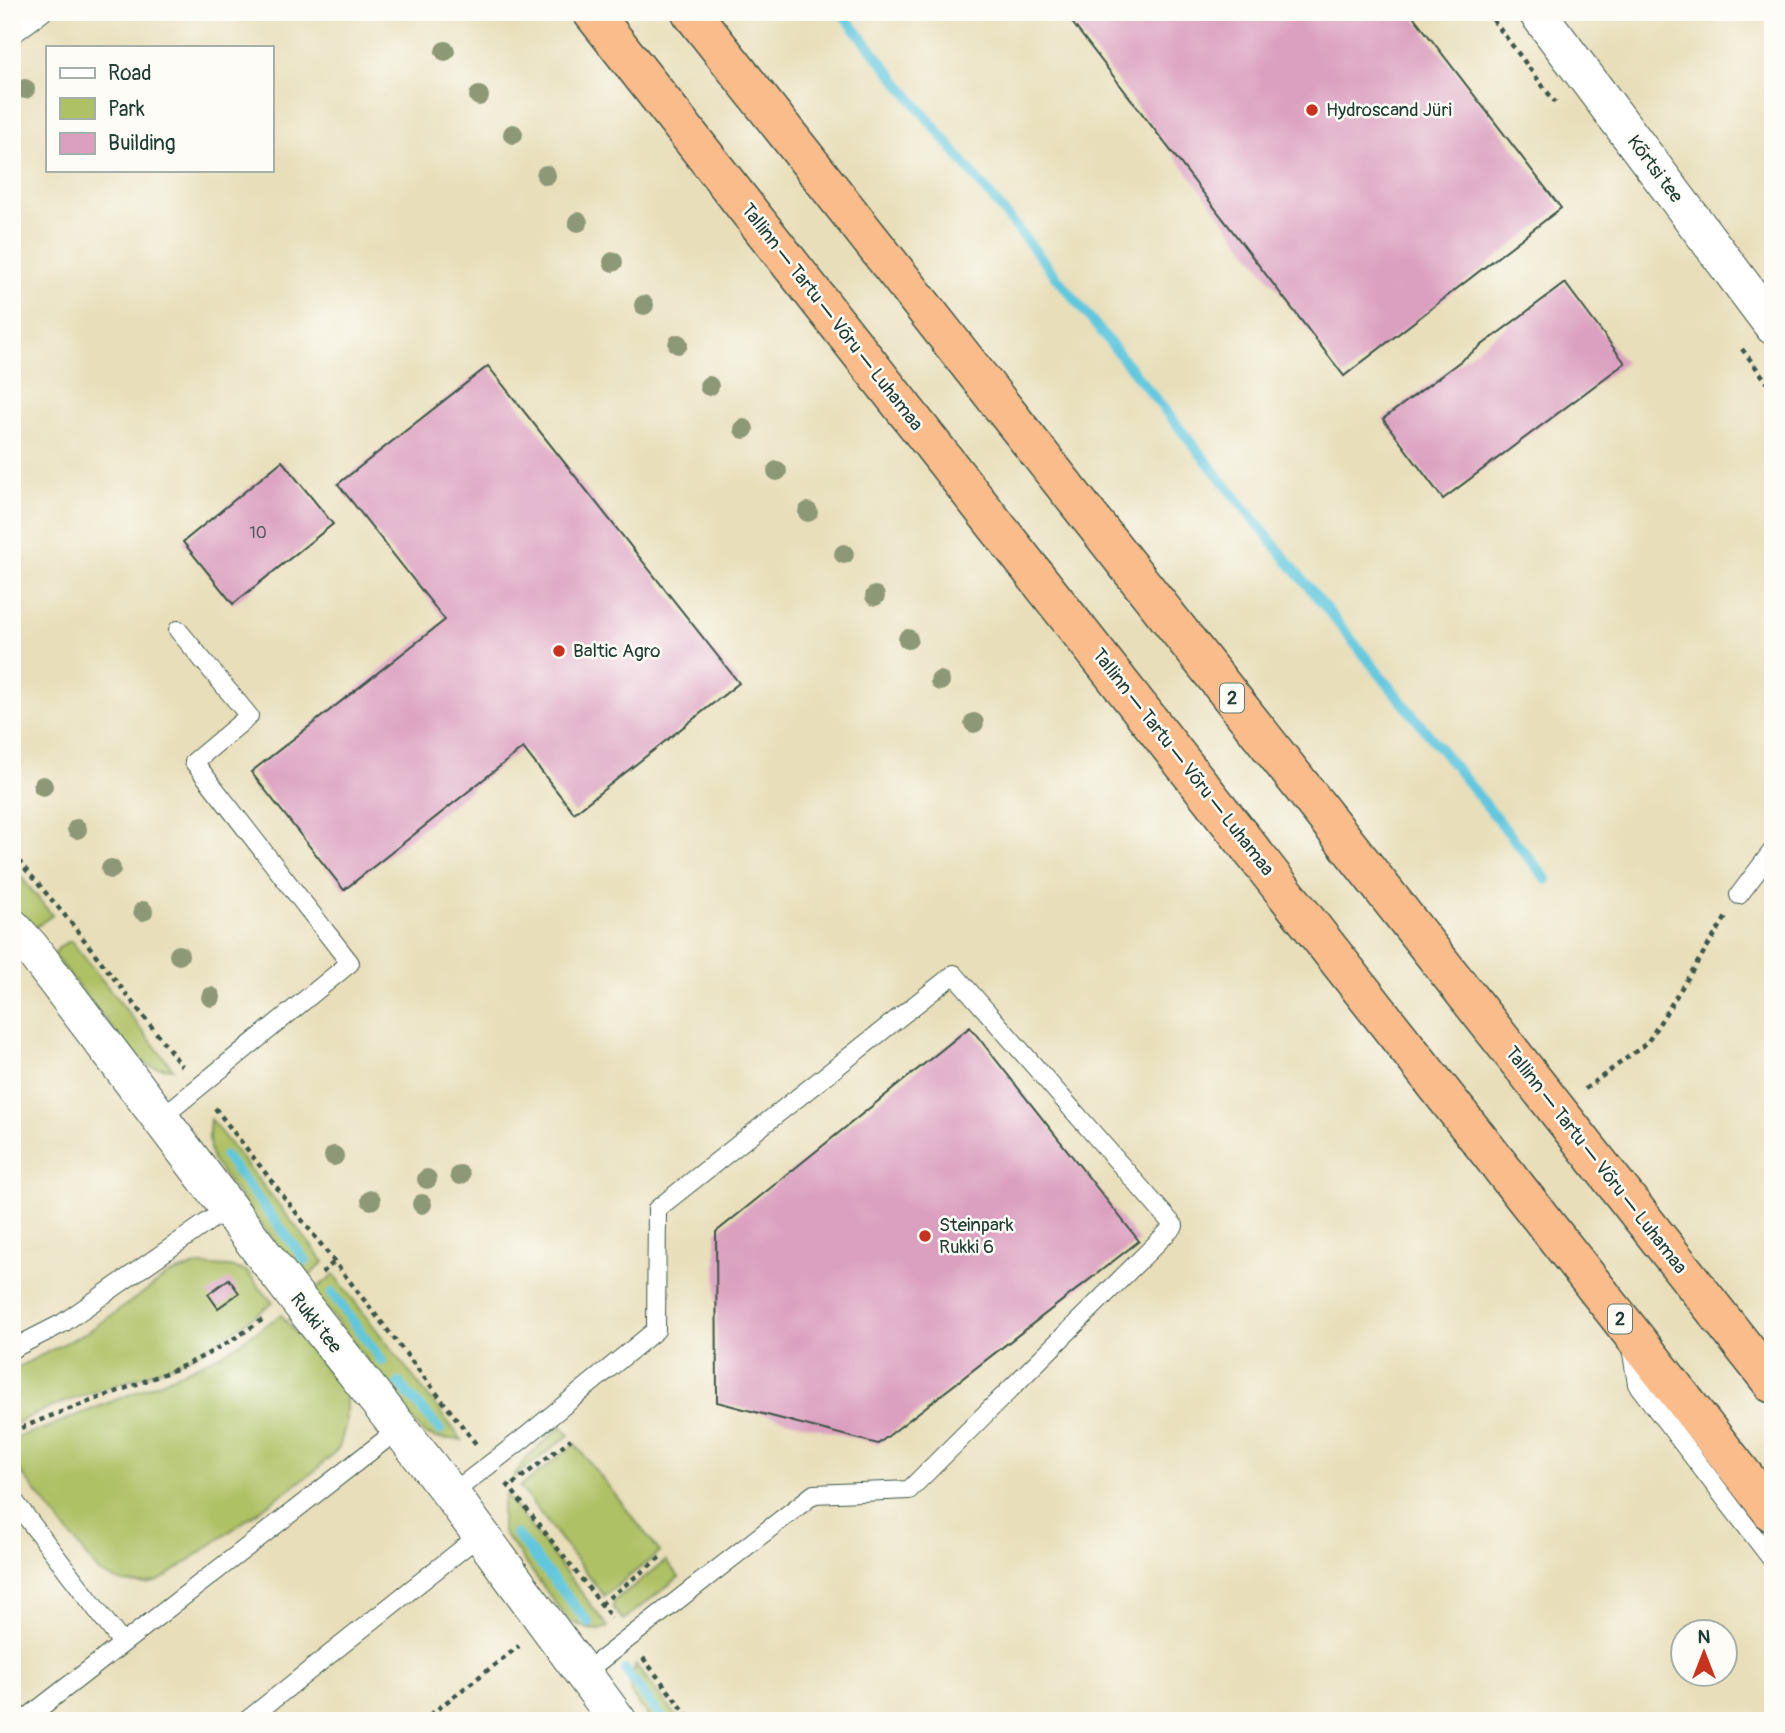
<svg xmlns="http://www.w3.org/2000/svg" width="1785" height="1733" font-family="Pangolin,sans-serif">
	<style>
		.green { fill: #afc165; stroke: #677f4c; stroke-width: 2 }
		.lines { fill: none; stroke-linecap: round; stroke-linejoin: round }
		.stream { stroke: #61c7de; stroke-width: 10 }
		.building { fill: #dba0c0 }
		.service-casing { stroke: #3d5548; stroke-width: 20 }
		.minor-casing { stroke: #3d5548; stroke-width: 39 }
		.trunk-casing { stroke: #3d5548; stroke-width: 41 }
		.path { stroke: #3d5548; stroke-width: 4.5; stroke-dasharray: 5 5; stroke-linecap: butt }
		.service { stroke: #fff; stroke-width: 18 }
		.minor { stroke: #fff; stroke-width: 37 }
		.trunk { stroke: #fabc8b; stroke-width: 38 }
		.tree { fill: #8d9876 }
		.poi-dot { fill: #c8321e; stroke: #fdfcf7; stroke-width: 2.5 }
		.labels { text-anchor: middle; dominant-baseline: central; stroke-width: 5; stroke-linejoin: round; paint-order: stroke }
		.number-label { font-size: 16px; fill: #4e5657 }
		.shield { fill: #fdfcf7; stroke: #62766e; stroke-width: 2 }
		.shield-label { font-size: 18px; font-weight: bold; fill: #1f3d34 }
		.poi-label { font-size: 19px; fill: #1f3d34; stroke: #fdfcf7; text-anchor: start }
		.street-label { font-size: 19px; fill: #1f3d34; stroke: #fdfcf7 }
	</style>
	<rect width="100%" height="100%" fill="#fdfcf7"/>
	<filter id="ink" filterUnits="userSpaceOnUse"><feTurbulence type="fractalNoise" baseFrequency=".0143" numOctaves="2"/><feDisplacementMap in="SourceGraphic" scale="14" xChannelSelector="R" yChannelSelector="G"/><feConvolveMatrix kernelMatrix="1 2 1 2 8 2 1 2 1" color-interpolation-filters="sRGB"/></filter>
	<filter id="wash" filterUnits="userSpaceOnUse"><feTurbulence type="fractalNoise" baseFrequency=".00686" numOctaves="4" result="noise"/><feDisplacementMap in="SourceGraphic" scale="28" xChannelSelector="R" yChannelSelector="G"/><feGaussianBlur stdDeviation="1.57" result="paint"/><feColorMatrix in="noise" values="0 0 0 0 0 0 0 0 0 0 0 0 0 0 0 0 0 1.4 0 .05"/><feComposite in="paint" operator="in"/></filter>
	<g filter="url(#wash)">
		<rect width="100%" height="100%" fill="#e8deb9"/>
		<!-- green -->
		<g class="green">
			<polygon points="12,866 52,915 32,930 12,907"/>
			<path d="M71,941L173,1069L153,1067L139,1061L54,956C57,947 63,944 71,941Z"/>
			<path d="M210,1119L324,1262L304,1281L213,1161C208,1146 208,1134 210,1119Z"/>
			<path d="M200,1265L229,1267L246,1271L273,1303C243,1324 211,1348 177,1363C124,1386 63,1397 12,1426V1370L89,1331L170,1274Z"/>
			<polygon points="334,1275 462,1440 435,1438 423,1433 313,1291"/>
			<path d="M281,1315L346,1394V1423L339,1448L316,1470L173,1572C169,1575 163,1579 158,1581C139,1588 116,1582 99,1572L12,1461V1441L16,1437L40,1430L161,1382L222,1354Z"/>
			<polygon points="562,1426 569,1435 513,1478 525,1459"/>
			<polygon points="575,1444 660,1552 604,1596 520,1487"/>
			<polygon points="505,1494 608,1627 599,1630 588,1629 568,1620 502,1531 502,1508"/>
			<polygon points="666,1561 679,1577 623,1620 613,1608 614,1601"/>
			<polygon points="636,1665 680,1721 652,1721 631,1694 630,1681"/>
		</g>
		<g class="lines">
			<!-- stream -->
			<g class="stream">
				<polyline points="841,12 1547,880"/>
				<polyline points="225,1156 306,1261"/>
				<polyline points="332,1293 382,1361"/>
				<polyline points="399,1383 440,1430"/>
				<polyline points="516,1534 589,1623"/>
				<polyline points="625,1670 664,1721"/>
			</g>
		</g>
		<g id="blocks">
			<!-- building -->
			<g class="building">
				<polygon points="1064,12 1410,12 1561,208 1344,376"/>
				<polygon points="1565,283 1625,363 1443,499 1383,419"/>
				<polygon points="488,366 739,683 574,813 523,748 344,890 251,772 445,620 338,484"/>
				<polygon points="282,461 333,524 233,604 183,542"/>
				<polygon points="970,1027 1139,1241 878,1444 717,1402 716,1232"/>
				<polygon points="229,1279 239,1293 218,1308 208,1294"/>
			</g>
		</g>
	</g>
	<g filter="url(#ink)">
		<use href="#blocks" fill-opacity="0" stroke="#3d5548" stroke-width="2"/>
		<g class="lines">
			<defs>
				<g id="service">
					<polyline points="12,35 43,12"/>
					<polyline points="1739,895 1773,850"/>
					<polyline points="161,1118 350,963 194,762 249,716 178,630"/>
					<polyline points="1631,1347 1637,1384 1773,1561"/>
					<polyline points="12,1349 63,1323 229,1207"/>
					<polyline points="451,1494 524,1438 656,1330 657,1209 954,974 1174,1226 909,1490 814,1494 584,1673"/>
					<polyline points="12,1498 122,1643"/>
					<polyline points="23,1721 399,1429"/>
					<polyline points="246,1721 481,1534"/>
				</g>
				<g id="minor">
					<polyline points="1537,12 1773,326"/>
					<polyline points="12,927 31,948 295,1296 451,1494 618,1721"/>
				</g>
				<g id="trunk">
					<polyline points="592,12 1773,1513"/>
					<polyline points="691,12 1773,1384"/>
				</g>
			</defs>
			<!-- service casing -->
			<use href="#service" class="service-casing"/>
			<!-- minor casing -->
			<use href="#minor" class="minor-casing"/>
			<!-- trunk casing -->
			<use href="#trunk" class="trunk-casing"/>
			<!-- path -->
			<g class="path">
				<polyline points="1487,12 1555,102"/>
				<polyline points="1742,349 1773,390"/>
				<polyline points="12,853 68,919 182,1066"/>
				<polyline points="1585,1089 1647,1043 1726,917"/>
				<polyline points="215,1108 476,1444"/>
				<polyline points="322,1273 334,1262"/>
				<path d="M12,1432C66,1408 123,1391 178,1368C209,1355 238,1337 266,1317"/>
				<polyline points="507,1484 612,1618"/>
				<polyline points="513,1484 571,1439"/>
				<polyline points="601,1604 663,1555"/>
				<polyline points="643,1658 692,1721"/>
				<polyline points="422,1721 519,1646"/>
			</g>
			<!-- service -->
			<use href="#service" class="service"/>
			<!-- minor -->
			<use href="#minor" class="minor"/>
			<!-- trunk -->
			<use href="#trunk" class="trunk"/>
		</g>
		<!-- trees -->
		<g class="tree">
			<circle cx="445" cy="51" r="10"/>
			<circle cx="25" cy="89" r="10"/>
			<circle cx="479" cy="96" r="10"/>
			<circle cx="513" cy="134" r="10"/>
			<circle cx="546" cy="175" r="10"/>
			<circle cx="578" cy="222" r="10"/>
			<circle cx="613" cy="262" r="10"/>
			<circle cx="644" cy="305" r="10"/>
			<circle cx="678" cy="344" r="10"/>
			<circle cx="709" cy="386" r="10"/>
			<circle cx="744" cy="429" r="10"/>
			<circle cx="777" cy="471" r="10"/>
			<circle cx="808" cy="512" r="10"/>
			<circle cx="844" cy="554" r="10"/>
			<circle cx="875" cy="596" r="10"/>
			<circle cx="908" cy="639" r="10"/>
			<circle cx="940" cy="681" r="10"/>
			<circle cx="974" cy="723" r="10"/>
			<circle cx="43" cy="786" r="10"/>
			<circle cx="77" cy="829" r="10"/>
			<circle cx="111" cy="869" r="10"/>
			<circle cx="143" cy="911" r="10"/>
			<circle cx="179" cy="955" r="10"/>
			<circle cx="211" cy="997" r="10"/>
			<circle cx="334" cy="1156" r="10"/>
			<circle cx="460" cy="1175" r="10"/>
			<circle cx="427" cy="1179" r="10"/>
			<circle cx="371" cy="1200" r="10"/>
			<circle cx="422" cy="1204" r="10"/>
		</g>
	</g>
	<!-- markers -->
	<g class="poi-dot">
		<circle cx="1312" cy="110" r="7"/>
		<circle cx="559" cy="651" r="7"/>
		<circle cx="925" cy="1236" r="7"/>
	</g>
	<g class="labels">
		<!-- number labels -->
		<g class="number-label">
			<text x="258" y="533">10</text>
		</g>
		<!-- shield labels -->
		<g class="shield">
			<rect x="1220" y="683.5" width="24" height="29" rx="5"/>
			<rect x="1608" y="1304.5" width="24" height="29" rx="5"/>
		</g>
		<g class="shield-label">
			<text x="1232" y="698">2</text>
			<text x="1620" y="1319">2</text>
		</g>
		<!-- poi labels -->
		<g class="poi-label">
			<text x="1326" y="110">Hydroscand Jüri</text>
			<text x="573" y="651">Baltic Agro</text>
			<text x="939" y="1225">Steinpark<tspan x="939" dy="22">Rukki 6</tspan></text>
		</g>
		<!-- street labels -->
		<g class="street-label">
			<text transform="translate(1655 169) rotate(53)">Kõrtsi tee</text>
			<text transform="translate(832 317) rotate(52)">Tallinn — Tartu — Võru — Luhamaa</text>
			<text transform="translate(1183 762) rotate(52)">Tallinn — Tartu — Võru — Luhamaa</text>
			<text transform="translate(1596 1160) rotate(52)">Tallinn — Tartu — Võru — Luhamaa</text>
			<text transform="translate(316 1323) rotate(52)">Rukki tee</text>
		</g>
	</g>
	<!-- margin -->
	<rect width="1785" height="1733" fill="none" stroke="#fdfcf7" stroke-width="42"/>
	<!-- legend -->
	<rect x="46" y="46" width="228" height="126" fill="#fdfcf7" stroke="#a4b0a9" stroke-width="2"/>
	<rect x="60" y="68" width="35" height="10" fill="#ffffff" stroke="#a4b0a9" stroke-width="2"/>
	<text x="108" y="80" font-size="21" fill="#1f3d34">Road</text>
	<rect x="60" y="98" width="35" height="21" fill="#afc165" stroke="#a4b0a9" stroke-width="2"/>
	<text x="108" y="116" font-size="21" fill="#1f3d34">Park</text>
	<rect x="60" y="133" width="35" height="21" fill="#dba0c0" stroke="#a4b0a9" stroke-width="2"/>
	<text x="108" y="150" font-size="21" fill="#1f3d34">Building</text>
	<!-- north arrow -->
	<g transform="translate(1704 1653)"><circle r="33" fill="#fdfcf7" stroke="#a4b0a9" stroke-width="2"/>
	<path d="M0-5L12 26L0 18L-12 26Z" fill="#c8321e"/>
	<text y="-10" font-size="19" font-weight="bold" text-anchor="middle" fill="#1f3d34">N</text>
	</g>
</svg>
